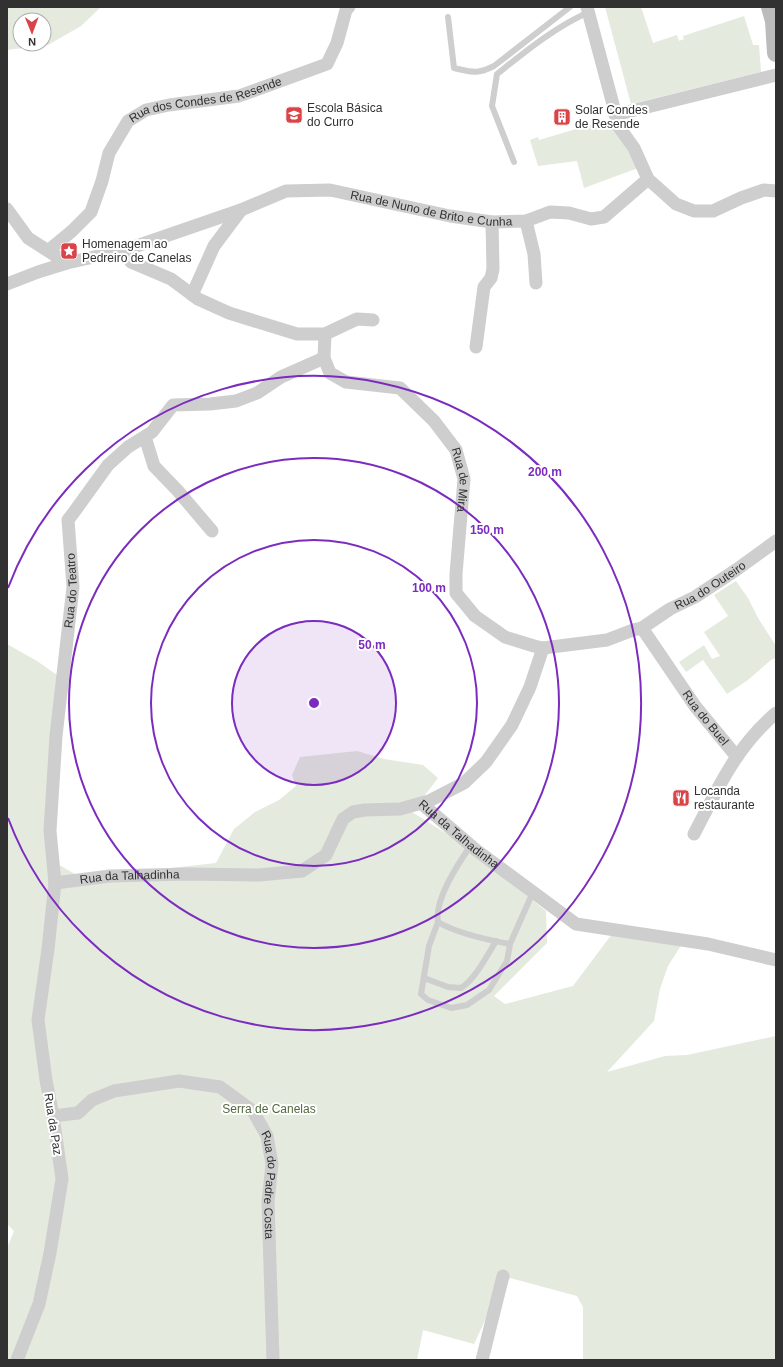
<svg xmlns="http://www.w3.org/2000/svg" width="783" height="1367" font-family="Helvetica,sans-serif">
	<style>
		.green { fill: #e4eade; fill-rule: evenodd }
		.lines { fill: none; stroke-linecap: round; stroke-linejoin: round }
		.service { stroke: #cecece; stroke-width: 6 }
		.minor { stroke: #cecece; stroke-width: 13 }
		.secondary { stroke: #bbb; stroke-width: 18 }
		.ring { fill: none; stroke: #7b2cbf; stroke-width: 2 }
		.labels { text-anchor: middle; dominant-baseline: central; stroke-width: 4; stroke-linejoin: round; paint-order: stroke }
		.street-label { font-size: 12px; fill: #313131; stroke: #fff }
		.poi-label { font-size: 12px; fill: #313131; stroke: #fff; text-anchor: start }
		.park-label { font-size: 12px; fill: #536a41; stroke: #fff }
		.centre { fill: #7b2cbf; stroke: #fff; stroke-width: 2 }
		.ring-label { font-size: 12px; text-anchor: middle; font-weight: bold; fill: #7b2cbf; stroke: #fff; stroke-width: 4; stroke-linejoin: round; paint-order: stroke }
	</style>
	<rect width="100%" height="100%" fill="#fff"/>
	<!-- green -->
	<g class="green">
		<path d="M7,7H101L81,26L48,45L7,50ZM20,20H44V44H20Z"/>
		<polygon points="605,7 641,7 653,43 677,35 679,41 684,39 683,36 744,16 753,45 759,45 761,72 631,104"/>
		<path d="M610,119C618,136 630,151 638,168L584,188L577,161L538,166L530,140L538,137L539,140Z"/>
		<polygon points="736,581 748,598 758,618 776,646 776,658 771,660 748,680 727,694 703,660 686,672 679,662 704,645 712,659 720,656 704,632 728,616 714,595"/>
		<polygon points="7,644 37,661 64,680 54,862 82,878 216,863 234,829 255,812 279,800 296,786 292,775 300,757 357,751 384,759 423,765 438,778 412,812 455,839 546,911 547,943 494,996 505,1004 573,986 612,934 682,944 668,966 660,989 654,1021 607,1072 665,1056 687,1055 776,1036 776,1360 583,1360 583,1307 577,1296 510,1278 495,1299 474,1344 423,1330 417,1360 7,1360 7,1248 14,1231 7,1224"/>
	</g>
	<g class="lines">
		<!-- service -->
		<g class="service">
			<path d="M448,17L454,68C472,72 476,75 494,66L570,7"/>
			<path d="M514,162L492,106L497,74C526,51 555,27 589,12"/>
			<path d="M471,845C458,864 434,900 438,922C458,934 488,940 510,944"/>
			<polyline points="438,922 429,946 421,994 428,1000 451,1008 467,1005 489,990 507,961 510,944 533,892"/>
			<path d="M424,978L448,987L461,988C475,979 487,956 496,941"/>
		</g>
		<!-- minor -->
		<g class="minor">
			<polyline points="587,7 619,127 634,148 648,179 676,204 694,211 713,211 741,198 764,190 776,191"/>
			<polyline points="615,115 776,75"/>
			<polyline points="7,209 28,238 67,263"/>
			<polyline points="526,221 534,254 536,283"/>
			<path id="s1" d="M49,250L72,231L91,212L102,181L109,153L128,121L146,110L169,105L239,96L327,64L337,43L346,10L349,7"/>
			<polyline points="125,250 131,262 171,279 198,299 229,313 297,334 325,334 357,319 373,320"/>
			<path id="s2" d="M7,284L38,272L67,263L125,250L241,210L286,191L330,190L450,216L492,222L526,221L550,212L569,213L591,219L604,217L648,179"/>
			<polyline points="192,295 214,246 241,210"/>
			<path id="s3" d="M325,334L324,358L330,373L346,382L400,388L434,421L456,450L464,479L456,574V593L475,616L505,637L534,646L543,648L607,640L633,630L642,628L670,609L695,597L736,570L776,541"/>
			<polyline points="476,347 484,287 491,278 493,269 492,222"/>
			<polyline points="145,437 154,466 178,491 212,531"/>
			<path id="s4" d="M642,628L695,706L737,757"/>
			<path id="s5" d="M421,803L476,850L576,924L708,944L776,960"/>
			<path d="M694,834C718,788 736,747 776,713"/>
			<path id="s6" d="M55,883L110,876L188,874L259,875L302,871L326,855L343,819L353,812L365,810L400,809L429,801L464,783L486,762L512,725L530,687L543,648"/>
			<path id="s7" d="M53,1116L78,1113L92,1100L114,1091L179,1081L220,1087L253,1111L267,1136L272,1164L268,1202L273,1360"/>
			<path id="s8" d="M17,1360L39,1304L50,1253L62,1179L53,1116L46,1080L38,1020L48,949L55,883L50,831L56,736L73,587L68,520L77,508L108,465L128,447L152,432L173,405L210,404L236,401L257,393L281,377L324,358"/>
			<polyline points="482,1360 503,1276"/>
		</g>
		<!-- secondary -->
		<polyline class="secondary" points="770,7 774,21 776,53"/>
	</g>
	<!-- distance rings -->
	<circle cx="314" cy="703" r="82" fill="#7b2cbf" fill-opacity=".12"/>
	<g class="ring">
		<circle cx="314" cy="703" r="82"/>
		<circle cx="314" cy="703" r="163"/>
		<circle cx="314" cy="703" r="245"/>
		<path d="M8 588A327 327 0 1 1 8 818"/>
	</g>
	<!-- icons -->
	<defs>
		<symbol id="school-square" viewBox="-11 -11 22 22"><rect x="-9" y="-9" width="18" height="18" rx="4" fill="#d84448" stroke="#fff"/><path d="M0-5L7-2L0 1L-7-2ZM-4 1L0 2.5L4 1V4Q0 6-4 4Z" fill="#fff"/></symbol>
		<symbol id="building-square" viewBox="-11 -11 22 22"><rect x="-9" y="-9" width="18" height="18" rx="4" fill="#d84448" stroke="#fff"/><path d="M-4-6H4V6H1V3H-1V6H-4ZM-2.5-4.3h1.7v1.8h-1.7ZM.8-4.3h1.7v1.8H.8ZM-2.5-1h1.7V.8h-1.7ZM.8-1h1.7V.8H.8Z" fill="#fff"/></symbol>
		<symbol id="sight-square" viewBox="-11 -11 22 22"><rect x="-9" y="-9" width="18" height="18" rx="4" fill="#d84448" stroke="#fff"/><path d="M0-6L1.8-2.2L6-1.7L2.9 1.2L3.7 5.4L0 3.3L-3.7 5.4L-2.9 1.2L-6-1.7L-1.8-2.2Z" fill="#fff"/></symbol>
		<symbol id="restaurant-square" viewBox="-11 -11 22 22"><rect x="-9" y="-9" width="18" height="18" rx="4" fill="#d84448" stroke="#fff"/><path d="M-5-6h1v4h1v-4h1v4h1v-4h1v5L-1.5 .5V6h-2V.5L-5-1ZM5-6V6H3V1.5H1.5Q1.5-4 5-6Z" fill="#fff"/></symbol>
	</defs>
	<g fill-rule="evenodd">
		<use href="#school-square" x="284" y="105" width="20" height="20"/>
		<use href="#building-square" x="552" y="107" width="20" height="20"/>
		<use href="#sight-square" x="59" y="241" width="20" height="20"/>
		<use href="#restaurant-square" x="671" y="788" width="20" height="20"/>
	</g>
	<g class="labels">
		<!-- street labels -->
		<g class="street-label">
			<text stroke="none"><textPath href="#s1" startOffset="237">Rua dos Condes de Resende</textPath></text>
			<text stroke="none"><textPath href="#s2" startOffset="442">Rua de Nuno de Brito e Cunha</textPath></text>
			<text stroke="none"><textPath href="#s3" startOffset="227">Rua de Mira</textPath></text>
			<text stroke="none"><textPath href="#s3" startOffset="629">Rua do Outeiro</textPath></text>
			<text stroke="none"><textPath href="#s8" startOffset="780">Rua do Teatro</textPath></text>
			<text stroke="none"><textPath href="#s4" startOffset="110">Rua do Buel</textPath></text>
			<text stroke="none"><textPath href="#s5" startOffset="49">Rua da Talhadinha</textPath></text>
			<text stroke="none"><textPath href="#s6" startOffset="75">Rua da Talhadinha</textPath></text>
			<text transform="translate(53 1124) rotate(81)">Rua da Paz</text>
			<text stroke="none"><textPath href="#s7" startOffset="294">Rua do Padre Costa</textPath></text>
		</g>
		<!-- poi labels -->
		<g class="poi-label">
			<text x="307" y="108">Escola Básica<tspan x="307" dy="14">do Curro</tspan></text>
			<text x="575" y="110">Solar Condes<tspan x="575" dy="14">de Resende</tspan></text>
			<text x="82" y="244">Homenagem ao<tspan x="82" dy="14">Pedreiro de Canelas</tspan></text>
			<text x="694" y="791">Locanda<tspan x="694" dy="14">restaurante</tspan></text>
		</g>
		<!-- park labels -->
		<g class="park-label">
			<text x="269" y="1109">Serra de Canelas</text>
		</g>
	</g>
	<circle cx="314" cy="703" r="6" class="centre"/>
	<g class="ring-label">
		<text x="545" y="476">200 m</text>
		<text x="487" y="534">150 m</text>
		<text x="429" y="592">100 m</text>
		<text x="372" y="649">50 m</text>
	</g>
	<!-- border -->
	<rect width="783" height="1367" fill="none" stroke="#313131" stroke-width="16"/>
	<!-- north arrow -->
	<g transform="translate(32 32) rotate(179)"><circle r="19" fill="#ffffff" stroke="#adadad"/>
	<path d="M0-3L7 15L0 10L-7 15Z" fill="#d84448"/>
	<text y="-6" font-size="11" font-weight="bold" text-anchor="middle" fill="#313131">N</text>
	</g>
</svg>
